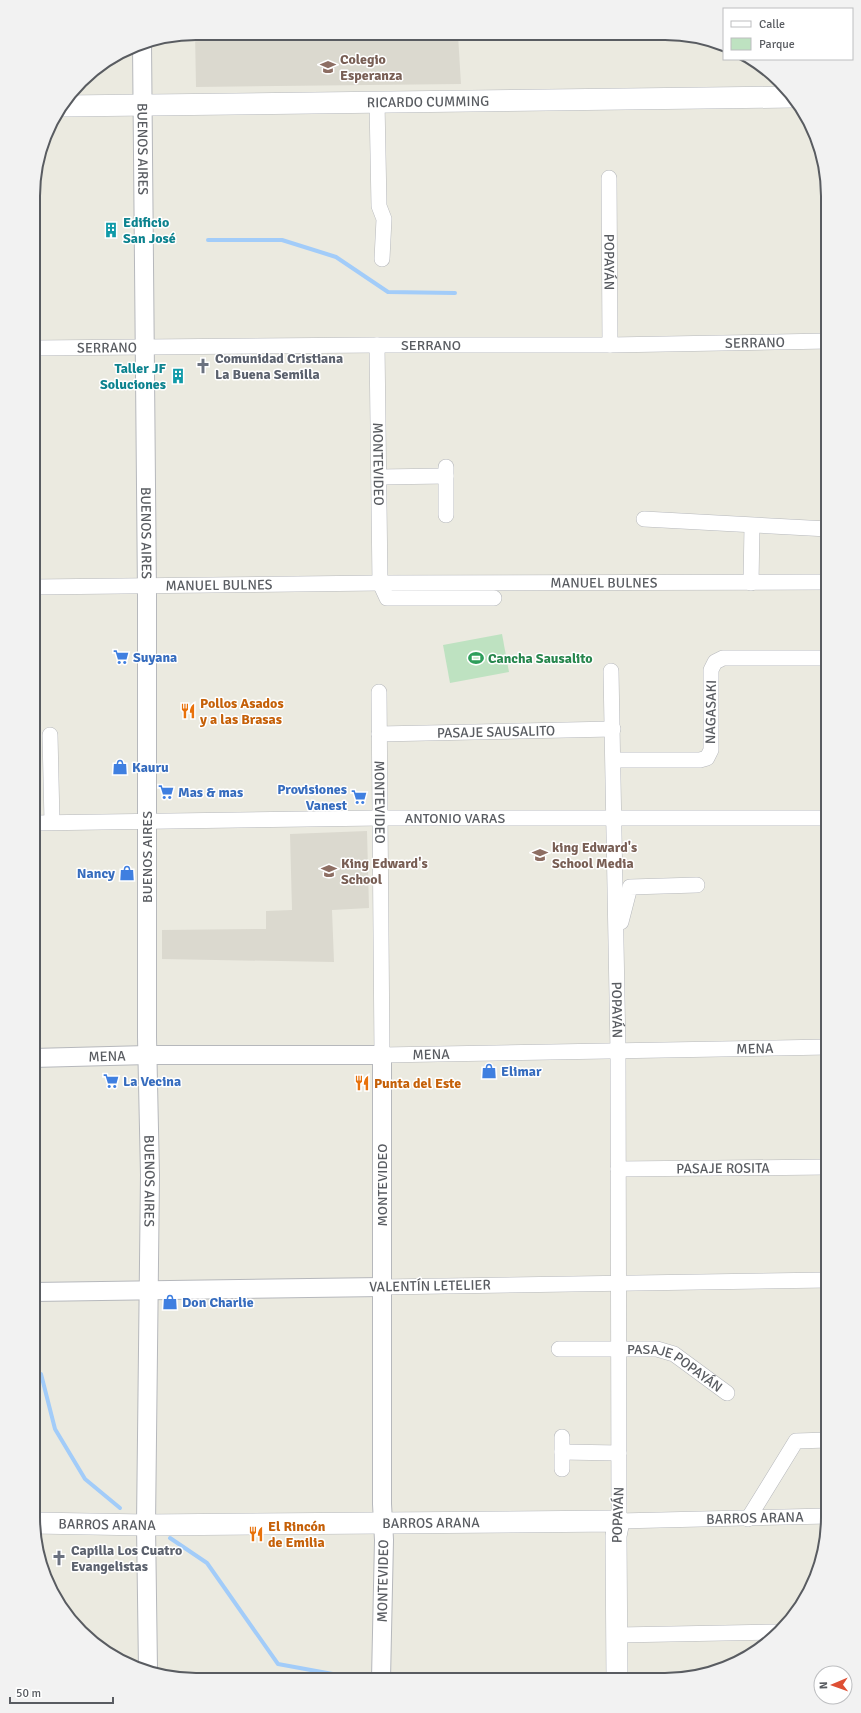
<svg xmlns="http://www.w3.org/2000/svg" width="861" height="1713" font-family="Signika,sans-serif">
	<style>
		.education { fill: #dbd9cf }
		.green { fill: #bee2c1 }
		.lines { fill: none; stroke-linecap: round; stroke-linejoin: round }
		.stream { stroke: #a2ccf9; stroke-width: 4 }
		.minor-casing { stroke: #b6b8bc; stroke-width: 16 }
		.tertiary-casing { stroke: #b6b8bc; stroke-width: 20 }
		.secondary-casing { stroke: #b6b9be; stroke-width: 22 }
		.minor { stroke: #fff; stroke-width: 15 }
		.tertiary { stroke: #fff; stroke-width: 18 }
		.secondary { stroke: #fff; stroke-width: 21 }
		.labels { text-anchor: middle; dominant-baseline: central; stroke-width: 3; stroke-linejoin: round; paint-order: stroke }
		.education-label { font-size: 14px; font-weight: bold; fill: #785e54; stroke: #fff; text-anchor: start }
		.street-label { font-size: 14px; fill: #595c61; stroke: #fff }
		.culture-label { font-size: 14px; font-weight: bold; fill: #0d838f; stroke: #fff; text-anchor: start }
		.worship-label { font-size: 14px; font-weight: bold; fill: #5b616d; stroke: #fff; text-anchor: start }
		.shop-label { font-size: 14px; font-weight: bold; fill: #366cbe; stroke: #fff; text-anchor: start }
		.leisure-label { font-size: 14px; font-weight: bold; fill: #27864d; stroke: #fff; text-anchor: start }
		.food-label { font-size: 14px; font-weight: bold; fill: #c56008; stroke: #fff; text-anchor: start }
		.rim { fill: none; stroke: #595c61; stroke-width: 2 }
	</style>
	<rect width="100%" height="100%" fill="#ebeae0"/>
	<!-- education -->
	<g class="education">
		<polygon points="195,33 458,35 461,84 196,87"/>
		<polygon points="367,831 369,908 332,910 334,962 162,959 162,930 266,929 266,911 292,910 290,834"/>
	</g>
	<!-- green -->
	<polygon class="green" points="502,634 509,672 450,683 443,645"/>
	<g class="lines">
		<!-- stream -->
		<g class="stream">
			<polyline points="208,240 282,240 336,257 388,292 455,293"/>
			<polyline points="41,1374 55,1429 85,1479 120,1508"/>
			<polyline points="170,1538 207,1563 278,1664 360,1679"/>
		</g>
		<defs>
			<g id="minor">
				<polyline points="377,102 379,206 384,219 382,259"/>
				<path id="s1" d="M609,178L610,345"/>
				<path id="s2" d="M377,345L380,583L387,598H494"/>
				<path id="s3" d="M34,348L377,345H610L828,341"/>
				<polyline points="446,467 446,515"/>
				<polyline points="379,477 446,476"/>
				<polyline points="644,519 828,529"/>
				<polyline points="751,583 752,526"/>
				<path id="s4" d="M34,587L380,583L828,582"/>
				<path id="s5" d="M611,671L618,1051L619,1521L828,1516"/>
				<path id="s6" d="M379,692L382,1055L828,1047"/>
				<path id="s7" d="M379,734L613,729"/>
				<polyline points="50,735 52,822"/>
				<polyline points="614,760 700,760 707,758 711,750 711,670 715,662 723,658 828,658"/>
				<path id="s8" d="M34,823L380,818H828"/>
				<polyline points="618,923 621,922 630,887 697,885"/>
				<path id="s9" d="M618,1169L828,1167"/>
				<polyline points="382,1287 828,1280"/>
				<path id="s10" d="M559,1349H657L674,1354L727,1393"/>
				<polyline points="562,1437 562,1469"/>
				<polyline points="562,1452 619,1453"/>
				<polyline points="748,1519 796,1441 828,1440"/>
				<polyline points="618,1635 777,1632"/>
			</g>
			<g id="tertiary">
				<path id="s11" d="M142,44L147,595V1037L150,1175L146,1525L148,1670"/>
				<path id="s12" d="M33,1058L148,1055H382V1504L384,1540L381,1679"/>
				<polyline points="33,1292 382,1287"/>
			</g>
			<g id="secondary">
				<path id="s13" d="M64,106L793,97"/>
				<path id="s14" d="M34,1523L146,1525L619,1521L616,1536L617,1680"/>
			</g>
		</defs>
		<!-- minor casing -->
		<use href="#minor" class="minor-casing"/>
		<!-- tertiary casing -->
		<use href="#tertiary" class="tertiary-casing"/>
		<!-- secondary casing -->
		<use href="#secondary" class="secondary-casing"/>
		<!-- minor -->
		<use href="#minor" class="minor"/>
		<!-- tertiary -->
		<use href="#tertiary" class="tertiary"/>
		<!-- secondary -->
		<use href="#secondary" class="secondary"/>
	</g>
	<!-- icons -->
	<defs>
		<symbol id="school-bare" viewBox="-9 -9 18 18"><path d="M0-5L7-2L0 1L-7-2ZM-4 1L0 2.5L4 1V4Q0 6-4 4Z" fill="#8d6e63" stroke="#fff" stroke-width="2.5" paint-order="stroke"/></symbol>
		<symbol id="building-bare" viewBox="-9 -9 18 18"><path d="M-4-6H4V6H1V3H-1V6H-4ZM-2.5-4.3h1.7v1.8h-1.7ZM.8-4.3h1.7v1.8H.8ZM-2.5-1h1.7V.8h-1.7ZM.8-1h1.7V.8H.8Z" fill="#0f9aa8" stroke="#fff" stroke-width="2.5" paint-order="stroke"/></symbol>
		<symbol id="church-bare" viewBox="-9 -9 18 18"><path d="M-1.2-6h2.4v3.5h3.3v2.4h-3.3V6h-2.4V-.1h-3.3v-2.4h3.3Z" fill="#6b7280" stroke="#fff" stroke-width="2.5" paint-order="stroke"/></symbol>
		<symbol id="supermarket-bare" viewBox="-9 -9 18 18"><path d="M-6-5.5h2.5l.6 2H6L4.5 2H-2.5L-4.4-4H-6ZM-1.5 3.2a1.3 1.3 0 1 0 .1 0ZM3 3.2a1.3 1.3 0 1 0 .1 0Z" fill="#3f7fe0" stroke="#fff" stroke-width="2.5" paint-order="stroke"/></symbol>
		<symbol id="stadium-bare" viewBox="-9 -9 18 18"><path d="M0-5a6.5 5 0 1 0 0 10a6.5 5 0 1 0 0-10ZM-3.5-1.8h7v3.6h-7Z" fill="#2e9e5b" stroke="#fff" stroke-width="2.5" paint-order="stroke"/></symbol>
		<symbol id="restaurant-bare" viewBox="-9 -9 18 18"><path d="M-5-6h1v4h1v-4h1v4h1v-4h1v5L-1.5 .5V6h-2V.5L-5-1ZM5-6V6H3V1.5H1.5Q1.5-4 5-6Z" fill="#e8710a" stroke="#fff" stroke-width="2.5" paint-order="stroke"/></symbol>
		<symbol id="shop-bare" viewBox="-9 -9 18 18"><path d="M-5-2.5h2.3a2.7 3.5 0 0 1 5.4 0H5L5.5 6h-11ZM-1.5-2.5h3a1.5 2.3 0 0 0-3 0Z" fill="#3f7fe0" stroke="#fff" stroke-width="2.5" paint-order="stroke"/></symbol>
	</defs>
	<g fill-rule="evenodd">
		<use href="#school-bare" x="317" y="56" width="22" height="22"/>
		<use href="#building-bare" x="100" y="219" width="22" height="22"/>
		<use href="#church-bare" x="192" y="355" width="22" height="22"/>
		<use href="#building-bare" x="167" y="365" width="22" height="22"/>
		<use href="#supermarket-bare" x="110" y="646" width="22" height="22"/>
		<use href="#stadium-bare" x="465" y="647" width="22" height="22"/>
		<use href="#restaurant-bare" x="177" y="700" width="22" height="22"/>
		<use href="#shop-bare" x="109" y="756" width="22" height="22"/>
		<use href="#supermarket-bare" x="155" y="781" width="22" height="22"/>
		<use href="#supermarket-bare" x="348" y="786" width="22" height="22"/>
		<use href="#school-bare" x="529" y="844" width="22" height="22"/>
		<use href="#school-bare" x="318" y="860" width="22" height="22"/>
		<use href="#shop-bare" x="116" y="862" width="22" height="22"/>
		<use href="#shop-bare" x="478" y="1060" width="22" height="22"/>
		<use href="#supermarket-bare" x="100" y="1070" width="22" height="22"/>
		<use href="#restaurant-bare" x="351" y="1072" width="22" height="22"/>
		<use href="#shop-bare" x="159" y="1291" width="22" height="22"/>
		<use href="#restaurant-bare" x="245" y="1523" width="22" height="22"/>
		<use href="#church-bare" x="48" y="1547" width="22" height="22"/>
	</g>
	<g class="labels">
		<!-- education labels -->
		<g class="education-label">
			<text x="340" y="59">Colegio<tspan x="340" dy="16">Esperanza</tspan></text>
			<text x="552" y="847">king Edward's<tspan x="552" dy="16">School Media</tspan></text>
			<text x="341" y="863">King Edward's<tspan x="341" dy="16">School</tspan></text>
		</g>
		<!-- street labels -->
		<g class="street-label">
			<text stroke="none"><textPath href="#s13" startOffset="364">RICARDO CUMMING</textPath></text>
			<text stroke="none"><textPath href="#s11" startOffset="105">BUENOS AIRES</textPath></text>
			<text stroke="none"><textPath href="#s1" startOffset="84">POPAYÁN</textPath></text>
			<text stroke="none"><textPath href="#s3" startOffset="721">SERRANO</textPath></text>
			<text stroke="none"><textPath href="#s3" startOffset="397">SERRANO</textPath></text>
			<text stroke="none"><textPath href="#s3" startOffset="73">SERRANO</textPath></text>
			<text stroke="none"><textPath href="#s2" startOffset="119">MONTEVIDEO</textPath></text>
			<text stroke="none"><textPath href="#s11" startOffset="489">BUENOS AIRES</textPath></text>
			<text stroke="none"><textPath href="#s4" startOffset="570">MANUEL BULNES</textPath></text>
			<text stroke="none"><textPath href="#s4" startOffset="185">MANUEL BULNES</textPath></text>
			<text transform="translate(711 712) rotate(-89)">NAGASAKI</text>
			<text stroke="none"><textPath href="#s7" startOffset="117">PASAJE SAUSALITO</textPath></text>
			<text stroke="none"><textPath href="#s6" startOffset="110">MONTEVIDEO</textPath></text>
			<text stroke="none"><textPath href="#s8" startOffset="421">ANTONIO VARAS</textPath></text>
			<text transform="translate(147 857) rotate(-90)">BUENOS AIRES</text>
			<text stroke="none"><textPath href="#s5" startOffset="339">POPAYÁN</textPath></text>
			<text stroke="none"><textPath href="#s6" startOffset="736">MENA</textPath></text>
			<text stroke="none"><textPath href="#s6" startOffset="412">MENA</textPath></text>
			<text stroke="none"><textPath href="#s12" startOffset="74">MENA</textPath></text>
			<text stroke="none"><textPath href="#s9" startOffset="105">PASAJE ROSITA</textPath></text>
			<text stroke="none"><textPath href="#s11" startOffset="1137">BUENOS AIRES</textPath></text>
			<text transform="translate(382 1185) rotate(-90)">MONTEVIDEO</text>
			<text transform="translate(430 1286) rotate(-1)">VALENTÍN LETELIER</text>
			<text stroke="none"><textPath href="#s10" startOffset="121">PASAJE POPAYÁN</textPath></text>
			<text transform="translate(618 1515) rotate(-88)">POPAYÁN</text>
			<text stroke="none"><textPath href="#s5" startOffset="986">BARROS ARANA</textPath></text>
			<text stroke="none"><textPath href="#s14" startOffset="397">BARROS ARANA</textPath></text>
			<text stroke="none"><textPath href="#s14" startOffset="73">BARROS ARANA</textPath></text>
			<text transform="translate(383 1581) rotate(-89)">MONTEVIDEO</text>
		</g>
		<!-- culture labels -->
		<g class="culture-label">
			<text x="123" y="222">Edificio<tspan x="123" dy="16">San José</tspan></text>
			<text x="166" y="368" text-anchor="end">Taller JF<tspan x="166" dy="16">Soluciones</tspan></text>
		</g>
		<!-- worship labels -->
		<g class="worship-label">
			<text x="215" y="358">Comunidad Cristiana<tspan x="215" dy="16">La Buena Semilla</tspan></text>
			<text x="71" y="1550">Capilla Los Cuatro<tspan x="71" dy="16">Evangelistas</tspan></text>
		</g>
		<!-- shop labels -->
		<g class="shop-label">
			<text x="133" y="657">Suyana</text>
			<text x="132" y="767">Kauru</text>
			<text x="347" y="789" text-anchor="end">Provisiones<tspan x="347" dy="16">Vanest</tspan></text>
			<text x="178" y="792">Mas &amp; mas</text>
			<text x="115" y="873" text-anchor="end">Nancy</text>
			<text x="501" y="1071">Elimar</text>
			<text x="123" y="1081">La Vecina</text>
			<text x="182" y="1302">Don Charlie</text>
		</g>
		<!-- leisure labels -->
		<g class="leisure-label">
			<text x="488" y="658">Cancha Sausalito</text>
		</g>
		<!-- food labels -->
		<g class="food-label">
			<text x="200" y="703">Pollos Asados<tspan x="200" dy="16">y a las Brasas</tspan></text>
			<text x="374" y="1083">Punta del Este</text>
			<text x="268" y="1526">El Rincón<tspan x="268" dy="16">de Emilia</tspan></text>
		</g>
	</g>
	<!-- crop -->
	<path d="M0 0H861V1713H0ZM196 40H665A156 156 0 0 1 821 196V1517A156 156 0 0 1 665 1673H196A156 156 0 0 1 40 1517V196A156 156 0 0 1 196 40Z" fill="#f2f2f2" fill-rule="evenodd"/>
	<path class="rim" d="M196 40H665A156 156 0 0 1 821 196V1517A156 156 0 0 1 665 1673H196A156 156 0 0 1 40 1517V196A156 156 0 0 1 196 40Z"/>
	<!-- legend -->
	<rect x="723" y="8" width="130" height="52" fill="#ffffff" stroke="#bdbec0"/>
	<rect x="731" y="21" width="20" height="6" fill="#ffffff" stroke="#bdbec0"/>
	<text x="759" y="28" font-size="12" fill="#595c61">Calle</text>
	<rect x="731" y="38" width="20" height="12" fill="#bee2c1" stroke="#bdbec0"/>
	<text x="759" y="48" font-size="12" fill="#595c61">Parque</text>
	<!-- north arrow -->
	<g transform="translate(833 1685) rotate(268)"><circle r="19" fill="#ffffff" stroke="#bdbec0"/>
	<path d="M0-3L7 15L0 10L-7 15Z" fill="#de4f34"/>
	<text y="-6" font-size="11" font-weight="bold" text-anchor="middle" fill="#595c61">N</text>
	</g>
	<!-- scale -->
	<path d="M10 1697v6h103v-6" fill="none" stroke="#595c61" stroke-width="2"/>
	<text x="16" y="1697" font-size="12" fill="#595c61" stroke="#ffffff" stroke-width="3" paint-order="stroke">50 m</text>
</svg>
